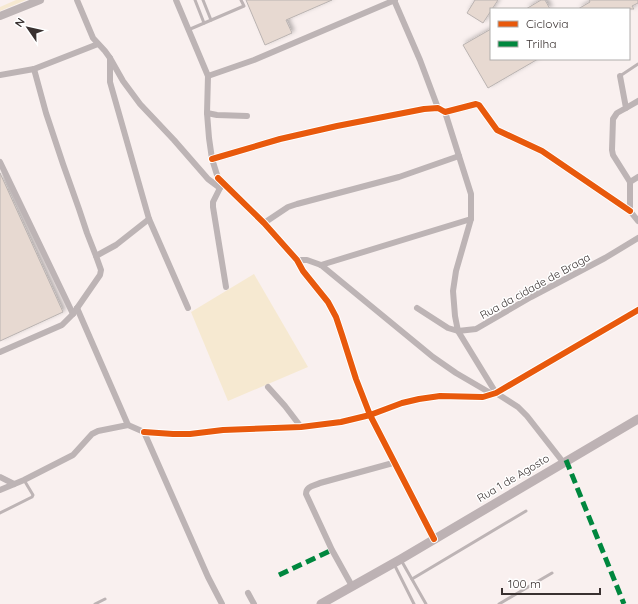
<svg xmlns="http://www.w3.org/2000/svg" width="638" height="604" font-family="Quicksand,sans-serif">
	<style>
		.green { fill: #f6e9d1 }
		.building { fill: #e7d9d1; stroke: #bab3b1; filter: url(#shadow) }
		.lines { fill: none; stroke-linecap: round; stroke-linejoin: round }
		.service { stroke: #bdb4b5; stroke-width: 3 }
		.minor { stroke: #bdb4b5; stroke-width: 6 }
		.tertiary { stroke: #bdb4b5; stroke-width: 8 }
		.secondary { stroke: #bdb2b4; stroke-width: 9 }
		.quiet { stroke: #00873e; stroke-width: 5; stroke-dasharray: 10 5; stroke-linecap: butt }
		.cycleway-casing { stroke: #fff; stroke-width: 8 }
		.cycleway { stroke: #e8590c; stroke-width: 6 }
		.labels { text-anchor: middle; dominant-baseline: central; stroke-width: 3; stroke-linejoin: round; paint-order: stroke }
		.street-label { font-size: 11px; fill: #393130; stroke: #fff }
	</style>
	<defs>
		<filter id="shadow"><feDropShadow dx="2.5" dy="-2.5" stdDeviation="2" flood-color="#0004"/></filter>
	</defs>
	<rect width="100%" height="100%" fill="#f9f0ef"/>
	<!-- green -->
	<g class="green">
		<polygon points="16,0 26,0 0,11 0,7"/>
		<polygon points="254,274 308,367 228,401 191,312"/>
	</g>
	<!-- building -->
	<g class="building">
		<polygon points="246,0 332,0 286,20 292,33 265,45"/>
		<polygon points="475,0 498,0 483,23 467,13"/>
		<polygon points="541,0 545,0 550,9 526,9"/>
		<polygon points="589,0 638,0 638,3 632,6 634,9 578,9 590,2"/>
		<polygon points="491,29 491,59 538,59 488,88 463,45"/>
		<polygon points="0,173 63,312 0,341"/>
	</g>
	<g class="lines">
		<!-- service -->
		<g class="service">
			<polyline points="195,0 204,23"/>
			<polyline points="203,0 211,20"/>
			<polyline points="188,30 244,6 241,0"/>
			<polyline points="620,76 638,64"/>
			<polyline points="0,513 32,497 33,495 24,480"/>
			<polyline points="401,560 426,604"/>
			<polyline points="394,564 414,604"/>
			<polyline points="412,579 526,511"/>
			<polyline points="95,604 105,599"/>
			<polyline points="499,604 552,573"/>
		</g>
		<!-- minor -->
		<g class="minor">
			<polyline points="77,0 93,38 105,51 110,58 110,82 149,219 188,308"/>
			<polyline points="176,0 208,76 207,113 209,138 212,159 218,178 220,188 213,202 213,207 226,287"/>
			<polyline points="394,0 420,60 438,108"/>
			<polyline points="110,58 123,81 140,104 174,140 208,179 220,188"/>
			<polyline points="34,69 46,113 63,164 79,209 87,233 96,256"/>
			<polyline points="0,75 34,69 98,44"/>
			<polyline points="208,76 254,60 395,0"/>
			<polyline points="620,76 626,108 617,113 613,119 612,150 613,155 630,182 630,211 638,221"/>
			<polyline points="626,108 638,101"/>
			<polyline points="445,112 471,194 471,219 456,271 453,291 455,316 458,331 496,393 518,407 527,416 563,462"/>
			<polyline points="207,113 217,115 247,116"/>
			<polyline points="212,159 280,139 337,126 424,109 438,108 445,112 476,104 479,105 497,130 542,151 630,211"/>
			<polyline points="0,162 73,314"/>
			<polyline points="218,178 264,223 297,260 303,271 328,302 336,317 342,335 356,379 370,415 434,539"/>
			<polyline points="630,182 638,177"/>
			<polyline points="264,223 288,207 297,204 399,177 459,156"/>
			<polyline points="297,260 307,260 321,265 433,357 456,373 492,394"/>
			<polyline points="321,265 471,219"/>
			<polyline points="77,308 128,425"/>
			<polyline points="417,308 448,328 458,331 476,329 531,297 605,258 638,238"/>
			<polyline points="0,352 62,325 73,314 100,275 101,270 96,256 116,245 149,219"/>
			<polyline points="268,387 285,406 301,427"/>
			<polyline points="144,432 173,434 190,434 223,430 301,427 341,422 370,415 402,403 419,399 440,396 483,397 496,393 638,310"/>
			<polyline points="0,477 14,484"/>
			<polyline points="0,490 24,480 73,455 92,434 98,431 128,425 144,432 208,577 222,604"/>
			<path d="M352,586L332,550L306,494C306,486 314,486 320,483L393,463"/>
			<polyline points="248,593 254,604"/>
		</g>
		<!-- tertiary -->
		<polyline class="tertiary" points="0,16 40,0"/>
		<!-- secondary -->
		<polyline class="secondary" points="321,604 401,559 638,419"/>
		<!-- quiet -->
		<g class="quiet">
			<polyline points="566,460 624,604"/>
			<polyline points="279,575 332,550"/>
		</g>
		<defs>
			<g id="cycleway">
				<polyline points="212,159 280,139 337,126 424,109 438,108 445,112 476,104 479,105 497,130 542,151 630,211"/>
				<polyline points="218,178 264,223 297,260 303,271 328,302 336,317 342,335 356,379 370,415 434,539"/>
				<polyline points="144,432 173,434 190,434 223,430 301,427 341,422 370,415 402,403 419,399 440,396 483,397 496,393 638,310"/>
			</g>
		</defs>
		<!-- cycleway casing -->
		<use href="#cycleway" class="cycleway-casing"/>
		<!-- cycleway -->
		<use href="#cycleway" class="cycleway"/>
	</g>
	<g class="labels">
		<!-- street labels -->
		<g class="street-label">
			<text transform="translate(535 286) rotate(-29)">Rua da cidade de Braga</text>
			<text transform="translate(513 478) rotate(-31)">Rua 1 de Agosto</text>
		</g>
	</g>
	<!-- legend -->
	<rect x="490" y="8" width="140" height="52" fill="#ffffff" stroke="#b0adac"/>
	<rect x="498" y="21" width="20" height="6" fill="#e8590c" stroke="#b0adac"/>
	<text x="526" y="28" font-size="12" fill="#393130">Ciclovia</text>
	<rect x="498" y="41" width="20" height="6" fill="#00873e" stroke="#b0adac"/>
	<text x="526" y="48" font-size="12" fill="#393130">Trilha</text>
	<!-- north arrow -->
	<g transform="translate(28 28) rotate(304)" stroke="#ffffff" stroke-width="3" paint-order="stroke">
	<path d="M0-3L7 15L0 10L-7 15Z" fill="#393130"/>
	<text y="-6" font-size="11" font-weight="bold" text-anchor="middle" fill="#393130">N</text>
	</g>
	<!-- scale -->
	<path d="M502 588v6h98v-6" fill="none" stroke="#393130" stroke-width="2"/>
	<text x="508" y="588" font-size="12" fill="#393130" stroke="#ffffff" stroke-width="3" paint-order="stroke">100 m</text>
</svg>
